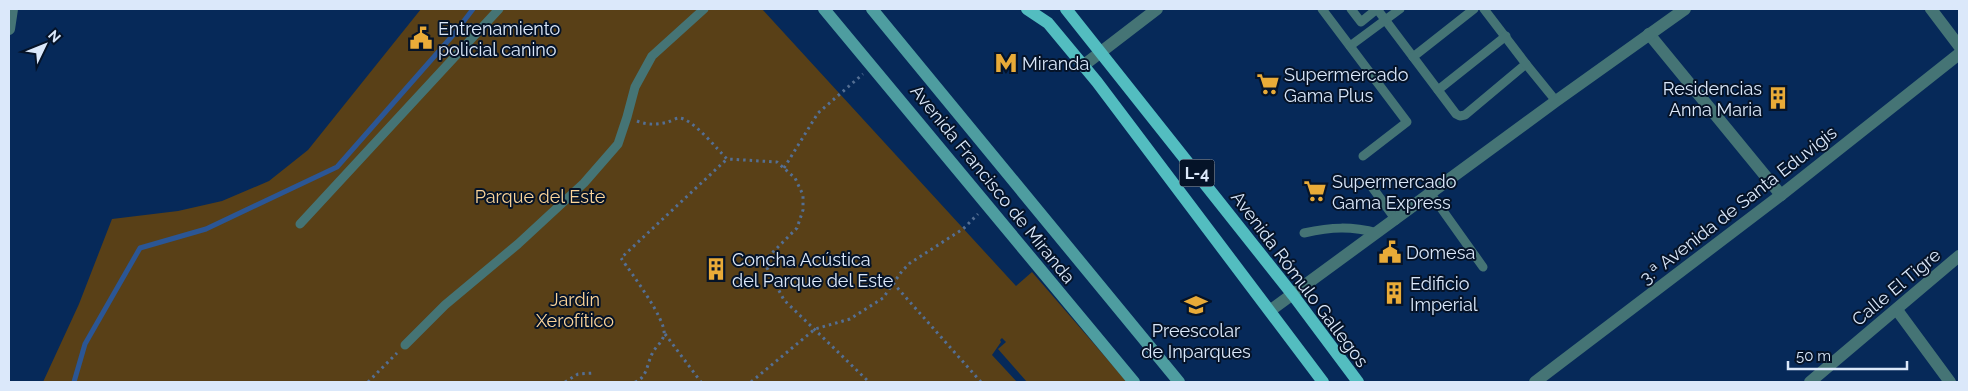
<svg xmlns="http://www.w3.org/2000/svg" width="1968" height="391" font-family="Raleway,sans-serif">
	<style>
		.green { fill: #594017 }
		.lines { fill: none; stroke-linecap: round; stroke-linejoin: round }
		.stream { stroke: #2b5695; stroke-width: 5 }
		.path { stroke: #546f94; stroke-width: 3; stroke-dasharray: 2.5 4; stroke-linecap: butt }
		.lane { stroke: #457475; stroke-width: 9 }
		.street { stroke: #457475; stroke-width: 12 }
		.secondary { stroke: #4e9da0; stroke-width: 12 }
		.primary { stroke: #53bdc0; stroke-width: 12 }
		.labels { text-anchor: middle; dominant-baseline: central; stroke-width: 4; stroke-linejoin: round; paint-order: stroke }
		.shield { fill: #051328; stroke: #9ba8bb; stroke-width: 1 }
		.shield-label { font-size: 16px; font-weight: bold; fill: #dbe8fa }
		.poi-label { font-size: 18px; fill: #dbe8fa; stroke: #051328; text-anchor: start }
		.street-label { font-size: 18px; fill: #dbe8fa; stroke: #051328 }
		.park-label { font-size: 18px; fill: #fcd59a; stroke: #051328 }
	</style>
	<rect width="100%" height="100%" fill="#062959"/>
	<!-- green -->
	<polygon class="green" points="421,9 762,9 1016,286 1032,272 1127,382 1027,382 998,349 1006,342 1002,338 1000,340 1001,342 992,355 1017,382 43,382 79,304 112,219 178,211 222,201 269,181 308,150"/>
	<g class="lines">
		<!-- stream -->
		<polyline class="stream" points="74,382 85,344 140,248 206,229 337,167 454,34 473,9"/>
		<!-- path -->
		<g class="path">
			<path d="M637,121C647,125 657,125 668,122C671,121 676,118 679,118C692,118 718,150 727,159L777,162L795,178L803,195V210L797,228L769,256L766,266L784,300L869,382"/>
			<polyline points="784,168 818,113 863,74"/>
			<polyline points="893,283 981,382"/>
			<polyline points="665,334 701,382"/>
			<polyline points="368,382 397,353"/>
			<polyline points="565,382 578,374 594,373"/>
			<path d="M635,382C647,378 647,364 652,354C655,347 662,343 664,335C667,320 631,273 621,258L727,159"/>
			<polyline points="751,382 815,329 850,319 883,298 902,271 910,263 963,229 978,214"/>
		</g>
		<!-- lane -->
		<g class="lane">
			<polyline points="1322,9 1407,122 1363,156"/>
			<polyline points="1351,9 1361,22 1377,9 1456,114 1460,116 1465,115 1526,64"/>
			<polyline points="1484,9 1526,64 1556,101"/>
			<polyline points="1350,46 1400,9"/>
			<polyline points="1413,57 1474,9"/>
			<polyline points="1438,90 1506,36"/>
			<polyline points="1372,187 1396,220"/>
			<polyline points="1431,194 1483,267"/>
			<polyline points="300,224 499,9"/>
			<path d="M1304,233C1332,227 1350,226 1378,233"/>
			<polyline points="405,345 445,305 518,244 584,183 618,144 627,117 635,87 652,56 704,9"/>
		</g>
		<!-- street -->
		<g class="street">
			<polyline points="1931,9 1959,46"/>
			<polyline points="9,29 12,9"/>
			<polyline points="1649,34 1781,195"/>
			<polyline points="1084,65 1157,9"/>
			<polyline points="1271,310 1556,101 1685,9"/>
			<polyline points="1897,310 1950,382"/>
			<polyline points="1535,382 1781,195 1959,54"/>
			<polyline points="1810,382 1959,256"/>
		</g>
		<!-- secondary -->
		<g class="secondary">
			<polyline points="824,9 1134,382"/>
			<polyline points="872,9 1179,382"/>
		</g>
		<!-- primary -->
		<g class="primary">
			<polyline points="1027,9 1048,23 1097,82 1323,382"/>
			<polyline points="1066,9 1293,295 1358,382"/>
		</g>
	</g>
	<!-- icons -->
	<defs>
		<symbol id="civic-bare" viewBox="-9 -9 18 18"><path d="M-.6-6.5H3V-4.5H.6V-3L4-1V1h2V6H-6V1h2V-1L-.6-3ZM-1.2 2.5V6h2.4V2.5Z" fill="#e9ab38" stroke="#051328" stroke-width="2.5" paint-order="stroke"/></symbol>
		<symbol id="metro-bare" viewBox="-9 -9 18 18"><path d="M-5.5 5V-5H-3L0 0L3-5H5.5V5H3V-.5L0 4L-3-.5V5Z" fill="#e9ab38" stroke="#051328" stroke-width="2.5" paint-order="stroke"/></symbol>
		<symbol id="supermarket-bare" viewBox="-9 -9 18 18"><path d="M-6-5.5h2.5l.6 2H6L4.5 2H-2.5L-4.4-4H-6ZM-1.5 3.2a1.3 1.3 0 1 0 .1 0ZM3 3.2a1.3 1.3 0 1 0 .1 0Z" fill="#e9ab38" stroke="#051328" stroke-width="2.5" paint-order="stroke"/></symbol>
		<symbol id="building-bare" viewBox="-9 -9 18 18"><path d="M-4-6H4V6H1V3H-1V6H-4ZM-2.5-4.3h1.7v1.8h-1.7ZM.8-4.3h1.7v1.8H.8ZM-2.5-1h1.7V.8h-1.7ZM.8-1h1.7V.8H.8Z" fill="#e9ab38" stroke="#051328" stroke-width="2.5" paint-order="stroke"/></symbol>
		<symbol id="school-bare" viewBox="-9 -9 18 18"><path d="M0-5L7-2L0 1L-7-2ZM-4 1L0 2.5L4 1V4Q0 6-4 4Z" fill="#e9ab38" stroke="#051328" stroke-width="2.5" paint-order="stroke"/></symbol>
	</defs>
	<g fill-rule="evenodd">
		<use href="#civic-bare" x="405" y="22" width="32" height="32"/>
		<use href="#metro-bare" x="990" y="47" width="32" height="32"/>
		<use href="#supermarket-bare" x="1252" y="68" width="32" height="32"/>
		<use href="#building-bare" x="1762" y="82" width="32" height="32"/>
		<use href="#supermarket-bare" x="1299" y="175" width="32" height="32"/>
		<use href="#civic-bare" x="1374" y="236" width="32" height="32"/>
		<use href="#building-bare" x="700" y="253" width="32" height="32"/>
		<use href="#building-bare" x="1378" y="277" width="32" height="32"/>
		<use href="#school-bare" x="1180" y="289" width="32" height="32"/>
	</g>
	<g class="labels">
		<!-- shield labels -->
		<rect class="shield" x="1179.5" y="159.5" width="35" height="27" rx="4"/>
		<g class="shield-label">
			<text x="1197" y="173">L-4</text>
		</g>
		<!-- poi labels -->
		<g class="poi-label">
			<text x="438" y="28">Entrenamiento<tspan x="438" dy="21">policial canino</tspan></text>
			<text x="1022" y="63">Miranda</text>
			<text x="1284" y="74">Supermercado<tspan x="1284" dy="21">Gama Plus</tspan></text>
			<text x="1762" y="88" text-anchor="end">Residencias<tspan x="1762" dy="21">Anna Maria</tspan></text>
			<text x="1332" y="181">Supermercado<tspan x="1332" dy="21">Gama Express</tspan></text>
			<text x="1406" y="252">Domesa</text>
			<text x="732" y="259">Concha Acústica<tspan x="732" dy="21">del Parque del Este</tspan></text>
			<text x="1410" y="283">Edificio<tspan x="1410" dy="21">Imperial</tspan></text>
			<text x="1196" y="330" text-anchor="middle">Preescolar<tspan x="1196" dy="21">de Inparques</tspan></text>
		</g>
		<!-- street labels -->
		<g class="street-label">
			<text transform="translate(993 184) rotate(51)">Avenida Francisco de Miranda</text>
			<text transform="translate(1738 205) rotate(-38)">3.ª Avenida de Santa Eduvigis</text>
			<text transform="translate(1300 279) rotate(53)">Avenida Rómulo Gallegos</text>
			<text transform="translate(1896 287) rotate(-40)">Calle El Tigre</text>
		</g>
		<!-- park labels -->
		<g class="park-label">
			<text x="540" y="196">Parque del Este</text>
			<text x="575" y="299">Jardín<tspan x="575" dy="21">Xerofítico</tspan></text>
		</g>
	</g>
	<!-- border -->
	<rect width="1968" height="391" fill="none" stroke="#dbe8fa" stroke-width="20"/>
	<!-- north arrow -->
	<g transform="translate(45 45) rotate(47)" stroke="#051328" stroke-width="4" paint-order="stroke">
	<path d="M0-4L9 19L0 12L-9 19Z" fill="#dbe8fa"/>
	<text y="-8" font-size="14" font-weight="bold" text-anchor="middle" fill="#dbe8fa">N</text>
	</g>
	<!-- scale -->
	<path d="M1788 361v8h119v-8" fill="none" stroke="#dbe8fa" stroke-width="2.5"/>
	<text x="1796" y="361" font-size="15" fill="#dbe8fa" stroke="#051328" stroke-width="4" paint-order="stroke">50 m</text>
</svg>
